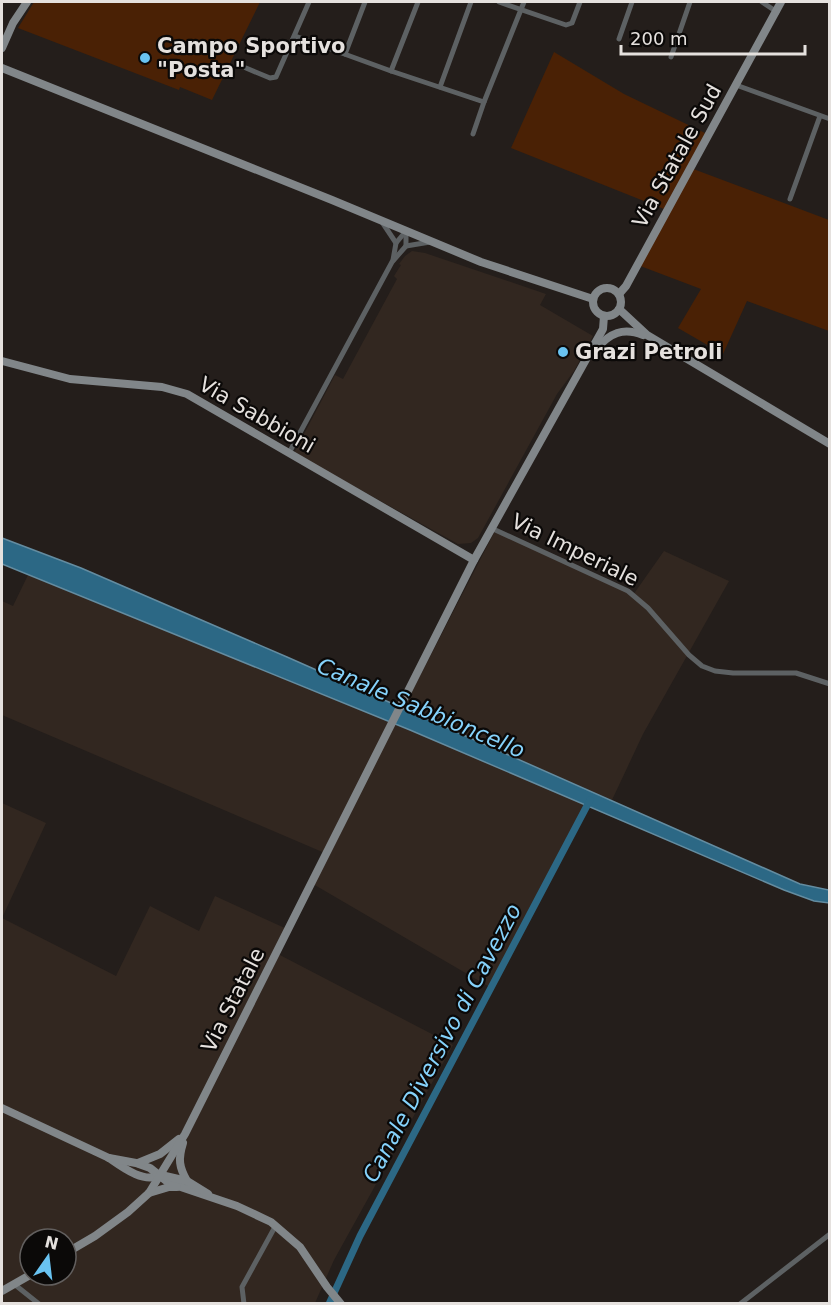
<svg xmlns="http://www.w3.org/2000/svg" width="831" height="1305" font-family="'DejaVu Sans',sans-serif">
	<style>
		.built { fill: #322720; fill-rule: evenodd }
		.green { fill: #4a2105 }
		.water { fill: #2c6885; stroke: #648ca0; stroke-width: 1.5 }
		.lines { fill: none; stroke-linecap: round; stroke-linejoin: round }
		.canal { stroke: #2c6885; stroke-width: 7 }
		.street { stroke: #5d6163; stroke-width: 5 }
		.secondary { stroke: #818689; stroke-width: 8 }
		.poi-dot { fill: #69c3f1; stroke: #0b0908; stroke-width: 2 }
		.labels { text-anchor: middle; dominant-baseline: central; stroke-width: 4.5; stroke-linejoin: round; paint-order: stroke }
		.poi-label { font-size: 21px; font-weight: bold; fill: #e5e1de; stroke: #0b0908; text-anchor: start }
		.street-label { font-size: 21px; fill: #e5e1de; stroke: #0b0908 }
		.water-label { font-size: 22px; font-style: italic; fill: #85d2fb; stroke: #0b0908 }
	</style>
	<rect width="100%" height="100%" fill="#241e1b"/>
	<!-- built -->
	<g class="built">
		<polygon points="412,251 425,253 546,294 540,305 593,336 574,371 557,394 478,538 471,543 458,544 294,453 335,375 343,379 397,279 394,276 401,265 399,264 405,256"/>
		<polygon points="496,529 633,595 664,551 729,581 643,734 612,800 403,709"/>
		<polygon points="28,575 410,730 586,804 493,989 313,884 327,854 2,715 2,601 13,606"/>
		<path d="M2,803L46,823L2,918L116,976L150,906L199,931L215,896L287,929L276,953L453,1045L334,1260L315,1303H2ZM30,1239H66V1275H30Z"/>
	</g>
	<!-- green -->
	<g class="green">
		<polygon points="34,2 260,2 212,100 180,87 179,90 18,28"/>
		<polygon points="554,52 624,94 705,133 688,167 829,220 829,331 747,301 723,354 678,328 701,289 635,264 664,209 511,148"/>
	</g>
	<!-- water -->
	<polygon class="water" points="2,538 81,568 287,657 800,884 829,890 829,903 814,901 784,890 410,730 2,564"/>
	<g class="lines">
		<!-- canal -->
		<polyline class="canal" points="329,1304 360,1236 590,800"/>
		<!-- street -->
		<g class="street">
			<polyline points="499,2 566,25 572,23 580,2"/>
			<polyline points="762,2 777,12"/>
			<polyline points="295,36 391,71 484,102"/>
			<polyline points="619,39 632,2"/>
			<polyline points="345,54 365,2"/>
			<polyline points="671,57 690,2"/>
			<polyline points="246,68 270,78 276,77 309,2"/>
			<polyline points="391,71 418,2"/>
			<polyline points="736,85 830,119"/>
			<polyline points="440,87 471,2"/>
			<polyline points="473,134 484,102 524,2"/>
			<polyline points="790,199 820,116"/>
			<polyline points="382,222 396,243"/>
			<polyline points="406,246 430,242"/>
			<polyline points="393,260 396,243 406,231"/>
			<polyline points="289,453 392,262 406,246 406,231"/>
			<polyline points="491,528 628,591 648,608 689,655 702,666 715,671 733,673 796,673 830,684"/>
			<polyline points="14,1284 39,1304"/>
			<polyline points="244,1304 242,1287 276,1225"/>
			<polyline points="740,1304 830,1234"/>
		</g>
		<!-- secondary -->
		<g class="secondary">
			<polyline points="2,48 13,23 27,2"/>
			<polyline points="2,68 332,200 481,262 593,299"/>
			<circle cx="607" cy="302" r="14"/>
			<polyline points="619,294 626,286 781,2"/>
			<polyline points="619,309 647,335 830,444"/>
			<path d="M596,349C610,333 623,327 643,335"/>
			<polyline points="2,361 70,379 162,387 187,394 474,560"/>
			<path d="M2,1108L109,1158C122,1167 144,1184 160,1175"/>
			<path d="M183,1143C178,1159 179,1167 187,1181"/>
			<polyline points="109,1158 136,1163 150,1168 169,1183 237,1206 271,1222 300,1247 327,1287 341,1304"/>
			<polyline points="138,1163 160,1154 179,1139"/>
			<polyline points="161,1175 187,1181 208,1194"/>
			<polyline points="149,1193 169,1187 177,1187"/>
			<polyline points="66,1253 95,1236 128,1212 149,1193 185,1134 474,560 603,329 604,316"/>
			<polyline points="2,1291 30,1275"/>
		</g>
	</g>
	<!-- markers -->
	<g class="poi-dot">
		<circle cx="145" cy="58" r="6"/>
		<circle cx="563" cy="352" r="6"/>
	</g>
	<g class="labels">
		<!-- poi labels -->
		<g class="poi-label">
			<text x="157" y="46">Campo Sportivo<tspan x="157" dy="24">"Posta"</tspan></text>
			<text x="575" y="352">Grazi Petroli</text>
		</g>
		<!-- street labels -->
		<g class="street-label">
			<text transform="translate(677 156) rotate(-61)">Via Statale Sud</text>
			<text transform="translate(257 415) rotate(30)">Via Sabbioni</text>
			<text transform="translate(575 550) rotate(26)">Via Imperiale</text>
			<text transform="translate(233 1000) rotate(-63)">Via Statale</text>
		</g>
		<!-- water labels -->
		<g class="water-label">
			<text transform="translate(421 708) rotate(23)">Canale Sabbioncello</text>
			<text transform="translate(442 1043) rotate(-62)">Canale Diversivo di Cavezzo</text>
		</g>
	</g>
	<!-- border -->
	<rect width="831" height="1305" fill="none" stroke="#e5e1de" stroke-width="6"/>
	<!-- north arrow -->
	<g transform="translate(48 1257) rotate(14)"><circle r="28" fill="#0b0908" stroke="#625f5e" stroke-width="1.5"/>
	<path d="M0-4.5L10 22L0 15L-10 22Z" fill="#69c3f1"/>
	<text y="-9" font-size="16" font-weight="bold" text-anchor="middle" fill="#e5e1de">N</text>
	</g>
	<!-- scale -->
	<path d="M621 45v9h184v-9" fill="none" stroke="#e5e1de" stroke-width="3"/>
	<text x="630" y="45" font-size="18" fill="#e5e1de" stroke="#0b0908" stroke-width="4.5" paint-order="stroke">200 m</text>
</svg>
